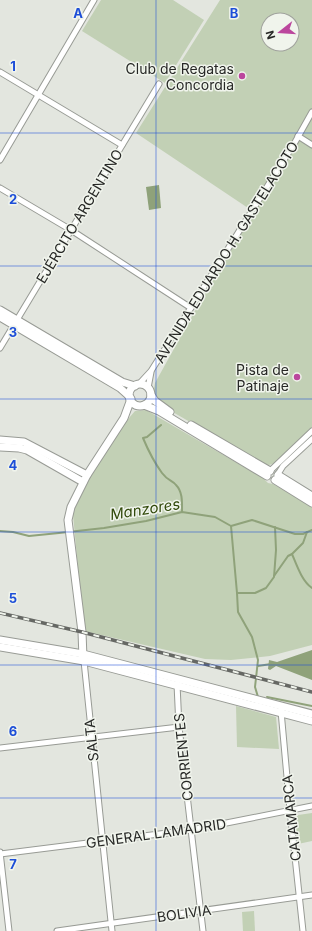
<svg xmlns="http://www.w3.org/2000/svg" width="312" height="931" font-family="Inter,sans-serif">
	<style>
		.green { fill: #c2d0b5; fill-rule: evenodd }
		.water { fill: #8fa27a }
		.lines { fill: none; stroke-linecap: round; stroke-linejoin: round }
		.stream { stroke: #8fa27a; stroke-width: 2 }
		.street-casing { stroke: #989b95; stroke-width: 7 }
		.secondary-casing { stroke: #989b95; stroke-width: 9 }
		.street { stroke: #fff; stroke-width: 5 }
		.secondary { stroke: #fff; stroke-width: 7 }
		.rail-casing { stroke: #666864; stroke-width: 3.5 }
		.rail { stroke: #f0f4ec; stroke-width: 2; stroke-dasharray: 6; stroke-linecap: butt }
		.grid { fill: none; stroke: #1d4ed8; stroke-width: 1; stroke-opacity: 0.55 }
		.poi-dot { fill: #bb469d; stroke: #f0f4ec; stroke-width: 1.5 }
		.labels { text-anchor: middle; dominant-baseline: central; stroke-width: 3; stroke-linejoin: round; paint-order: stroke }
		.poi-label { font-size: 14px; fill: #272826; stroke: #f0f4ec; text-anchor: end }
		.street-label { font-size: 14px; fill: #272826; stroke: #f0f4ec }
		.water-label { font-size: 15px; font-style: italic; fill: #31490a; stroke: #f0f4ec }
		.grid-label { font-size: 13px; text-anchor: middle; font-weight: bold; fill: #1d4ed8; stroke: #f0f4ec; stroke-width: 3; stroke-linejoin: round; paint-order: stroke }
	</style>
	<rect width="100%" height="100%" fill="#e3e6df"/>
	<!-- green -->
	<g class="green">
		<polygon points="101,0 173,0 204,20 165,83 82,31"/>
		<path d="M220,0H312V427L275,463L269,465L263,464L164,407L153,393L155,383L251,210L136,133ZM268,20H292V44H268Z"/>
		<path d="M146,410L263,478L268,483L273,484L312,507V645L270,656L231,660L205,659L84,631L73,515C79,486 112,443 129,418L135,411Z"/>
		<polygon points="236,706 276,717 279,749 237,747"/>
		<polygon points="312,813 312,841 298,844 294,820 298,815"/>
		<polygon points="254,911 255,931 243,931 242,912"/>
	</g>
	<!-- water -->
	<g class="water">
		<polygon points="159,185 161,208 149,210 146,187"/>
		<polygon points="312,650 312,680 276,666 270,670 268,669 269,660 277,662"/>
	</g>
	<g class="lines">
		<!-- stream -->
		<g class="stream">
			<path d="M161,425L147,437L143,438C148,450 154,462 162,473C168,481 172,480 176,485C183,492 182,503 182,512"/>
			<polyline points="231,526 237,593"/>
			<polyline points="0,531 13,532 29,536 59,533 104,528 146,521 182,512 215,517 231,526 252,520 295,534 303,534 312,530"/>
			<path d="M307,532L303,543L292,554C297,566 302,581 312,588"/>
			<polyline points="274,576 288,556 292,554"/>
			<polyline points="258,666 271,664"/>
			<polyline points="258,697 255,687 258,660 252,637 238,612 237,593 255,593 266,588 274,577 276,550 275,527"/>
			<polyline points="267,697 312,706"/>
		</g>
		<defs>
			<g id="street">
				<polyline points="0,72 122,145"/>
				<polyline points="298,136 312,145"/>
				<polyline points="0,160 94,0"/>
				<polyline points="0,188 71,230 191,308"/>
				<polyline points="0,348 159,84"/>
				<polyline points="139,384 151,371 294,144 312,112"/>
				<polyline points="148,388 151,372"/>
				<polyline points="271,470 312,431"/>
				<polyline points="278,474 283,466 312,439"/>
				<polyline points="84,661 112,931"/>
				<polyline points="177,684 179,727 203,931"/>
				<polyline points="281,711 290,810 303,931"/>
				<polyline points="0,748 179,727"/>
				<polyline points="0,852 9,931"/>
				<polyline points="0,854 191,830 312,806"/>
				<polyline points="57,931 312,895"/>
			</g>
			<g id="secondary">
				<polyline points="0,310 122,382 135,386"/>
				<polyline points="0,317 120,388 130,397"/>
				<circle cx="140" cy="395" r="11"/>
				<polyline points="151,395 155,401 170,412"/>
				<polyline points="144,405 159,411 267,476"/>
				<polyline points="191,425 270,471"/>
				<polyline points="0,440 24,442 87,475"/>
				<polyline points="0,447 19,448 27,450 83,482"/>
				<polyline points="278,475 312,496"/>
				<polyline points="275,480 312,503"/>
				<polyline points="0,640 83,654 312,714"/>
				<polyline points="0,647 84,661 312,721"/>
				<polyline points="83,658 82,632 68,520 71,507 87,475 124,418 131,399"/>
			</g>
		</defs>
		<!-- street casing -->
		<use href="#street" class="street-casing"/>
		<!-- secondary casing -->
		<use href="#secondary" class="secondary-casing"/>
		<!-- street -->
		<use href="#street" class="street"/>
		<!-- secondary -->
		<use href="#secondary" class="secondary"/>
		<defs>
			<polyline id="rail" points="0,613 82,632 312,692"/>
		</defs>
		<!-- rail casing -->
		<use href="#rail" class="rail-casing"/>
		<!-- rail -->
		<use href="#rail" class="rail"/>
	</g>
	<!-- grid -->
	<path class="grid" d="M156,0V931M0,133H312M0,266H312M0,399H312M0,532H312M0,665H312M0,798H312"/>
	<!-- markers -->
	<g class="poi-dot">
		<circle cx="242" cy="76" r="4"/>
		<circle cx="297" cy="377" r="4"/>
	</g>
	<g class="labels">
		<!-- poi labels -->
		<g class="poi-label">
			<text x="234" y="68">Club de Regatas<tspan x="234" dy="16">Concordia</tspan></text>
			<text x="289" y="369">Pista de<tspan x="289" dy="16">Patinaje</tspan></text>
		</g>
		<!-- street labels -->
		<g class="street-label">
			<text transform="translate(79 216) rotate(-59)">EJÉRCITO ARGENTINO</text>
			<text transform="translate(226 252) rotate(-58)">AVENIDA EDUARDO H. GASTELACOTO</text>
			<text transform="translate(91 740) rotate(-96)">SALTA</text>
			<text transform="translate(183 757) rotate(-96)">CORRIENTES</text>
			<text transform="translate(291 818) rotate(-96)">CATAMARCA</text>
			<text transform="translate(156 833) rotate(-8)">GENERAL LAMADRID</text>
			<text transform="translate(184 913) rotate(-8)">BOLIVIA</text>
		</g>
		<!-- water labels -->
		<g class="water-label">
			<text transform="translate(145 509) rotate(-9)">Manzores</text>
		</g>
	</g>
	<g class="grid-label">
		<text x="78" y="18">A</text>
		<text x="234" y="18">B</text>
		<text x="13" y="71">1</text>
		<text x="13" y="204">2</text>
		<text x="13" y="337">3</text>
		<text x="13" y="470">4</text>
		<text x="13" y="603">5</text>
		<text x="13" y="736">6</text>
		<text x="13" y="869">7</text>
	</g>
	<!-- north arrow -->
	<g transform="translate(280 32) rotate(253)"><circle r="19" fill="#f0f4ec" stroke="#a0a29d"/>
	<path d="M0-3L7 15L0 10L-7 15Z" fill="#bb469d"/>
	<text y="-6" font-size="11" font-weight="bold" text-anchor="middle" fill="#272826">N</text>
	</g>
</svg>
